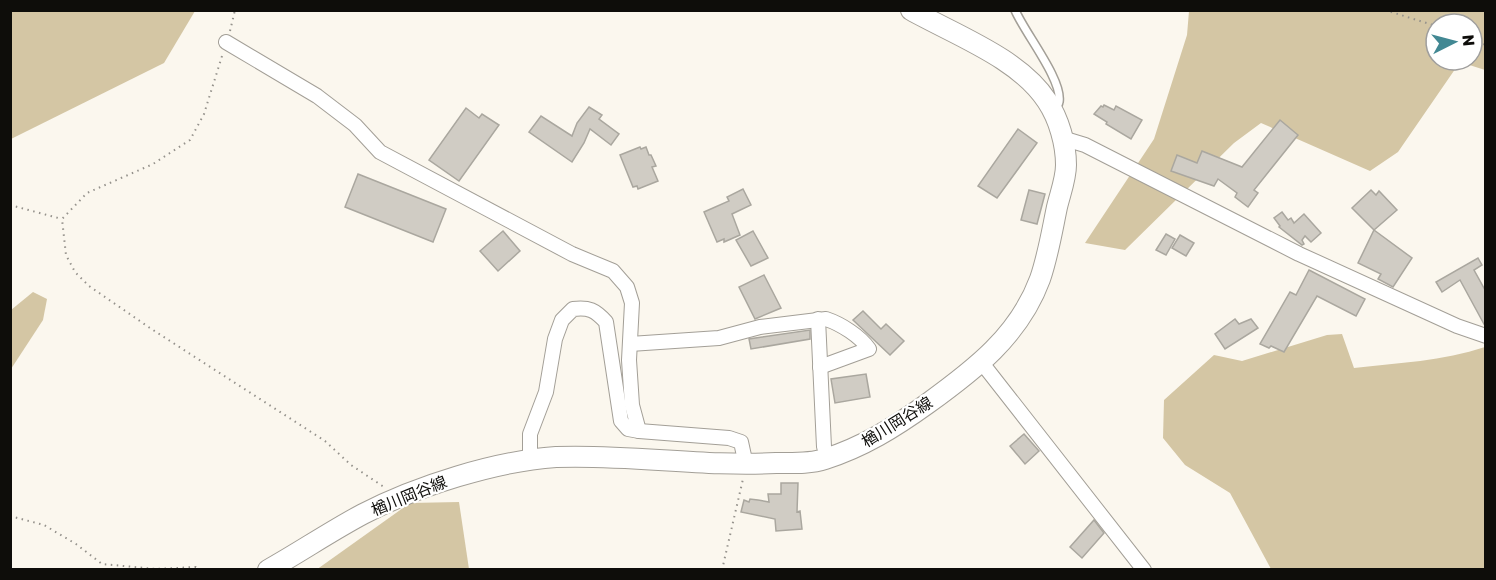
<svg xmlns="http://www.w3.org/2000/svg" width="1496" height="580" font-family="Rubik,'Noto Sans JP',sans-serif">
	<style>
		.green { fill: #d4c6a4; fill-rule: evenodd }
		.building { fill: #d0ccc4; stroke: #aaa79f; stroke-width: 1.5 }
		.lines { fill: none; stroke-linecap: round; stroke-linejoin: round }
		.lane-casing { stroke: #a39f97; stroke-width: 10 }
		.street-casing { stroke: #a39f97; stroke-width: 16 }
		.secondary-casing { stroke: #a39f97; stroke-width: 22 }
		.path { stroke: #95928c; stroke-width: 2; stroke-dasharray: 1.5 4.5; stroke-linecap: butt }
		.lane { stroke: #fff; stroke-width: 7 }
		.street { stroke: #fff; stroke-width: 14 }
		.secondary { stroke: #fff; stroke-width: 20 }
		.labels { text-anchor: middle; dominant-baseline: central; stroke-width: 4.5; stroke-linejoin: round; paint-order: stroke }
		.street-label { font-size: 16px; fill: #0e0d0a; stroke: #fff }
	</style>
	<rect width="100%" height="100%" fill="#fbf7ee"/>
	<!-- green -->
	<g class="green">
		<polygon points="11,10 195,10 195,11 164,63 11,139"/>
		<path d="M1189,11H1485V70L1460,62L1398,152L1370,171L1261,123L1234,143L1125,250L1085,243L1154,139L1187,35ZM1436,24H1472V60H1436Z"/>
		<polygon points="33,292 47,299 43,320 11,369 11,310"/>
		<path d="M1342,334L1354,368C1398,363 1443,361 1485,347V569H1271L1230,493L1185,465L1163,438L1164,400L1214,355L1242,361L1327,335Z"/>
		<polygon points="459,502 469,569 316,570 410,503"/>
	</g>
	<!-- building -->
	<g class="building">
		<polygon points="1104,105 1114,110 1116,106 1142,120 1131,139 1106,124 1107,122 1094,114 1101,106 1103,107"/>
		<polygon points="589,107 602,115 599,119 619,134 611,145 590,129 584,143 572,162 529,132 541,116 572,136 577,123"/>
		<polygon points="466,108 479,118 482,114 499,125 459,181 429,160"/>
		<polygon points="1280,120 1298,135 1254,190 1258,193 1248,207 1235,197 1237,193 1218,179 1214,186 1171,171 1177,155 1197,163 1202,151 1242,167"/>
		<polygon points="1018,129 1037,143 997,198 978,186"/>
		<polygon points="640,147 641,149 646,147 649,155 651,155 656,166 652,167 658,181 638,189 637,186 633,187 620,155"/>
		<polygon points="358,174 446,209 433,242 345,207"/>
		<polygon points="743,189 751,205 732,214 740,235 724,242 724,239 717,242 704,212 729,201 727,197"/>
		<polygon points="1029,190 1045,194 1037,224 1021,220"/>
		<polygon points="1371,190 1376,195 1379,191 1397,210 1374,230 1352,208"/>
		<polygon points="1282,212 1288,220 1291,218 1294,223 1304,214 1321,233 1311,242 1305,236 1302,240 1304,244 1302,245 1279,227 1280,226 1274,218"/>
		<polygon points="1374,230 1412,258 1393,287 1378,279 1381,274 1358,263"/>
		<polygon points="503,231 520,251 498,271 480,251"/>
		<polygon points="753,231 768,258 751,266 736,240"/>
		<polygon points="1166,234 1175,239 1166,255 1156,250"/>
		<polygon points="1180,235 1194,243 1186,256 1172,248"/>
		<polygon points="1478,258 1482,265 1474,270 1485,290 1485,326 1460,280 1442,292 1436,282"/>
		<polygon points="1309,270 1365,299 1356,316 1317,296 1284,352 1271,346 1269,348 1260,344 1290,292 1296,295"/>
		<polygon points="764,275 781,308 755,319 739,287"/>
		<polygon points="863,311 881,329 886,324 904,341 890,355 853,320"/>
		<polygon points="1235,319 1239,324 1251,319 1258,328 1225,349 1215,334"/>
		<polygon points="810,330 810,339 751,349 749,339"/>
		<polygon points="866,374 870,397 835,403 831,379"/>
		<polygon points="1024,434 1039,451 1025,464 1010,446"/>
		<polygon points="781,483 798,483 797,512 800,511 802,529 776,531 775,519 741,512 744,500 749,502 750,499 758,500 769,502 768,494 781,494"/>
		<polygon points="1094,520 1104,533 1082,558 1070,547"/>
	</g>
	<g class="lines">
		<defs>
			<path id="lane" d="M1015,10C1024,32 1063,80 1059,102C1059,103 1056,109 1055,110"/>
			<g id="street">
				<polyline points="226,42 317,96 355,125 380,152 572,254 613,271 627,287 632,303 629,360 632,405 639,431"/>
				<polyline points="1062,138 1085,145 1299,254 1457,326 1486,336"/>
				<polyline points="818,319 824,447"/>
				<path d="M630,344L719,338L760,327L826,319C841,324 860,336 869,349L820,367"/>
				<polyline points="982,363 1144,570"/>
				<path d="M530,460V434L546,392L555,339L562,320L573,309C589,307 595,310 606,322L621,421L628,429L639,431L729,438L741,442L746,465"/>
			</g>
			<path id="secondary" d="M268,570C300,552 331,531 363,514C417,486 496,461 556,457C630,454 703,467 776,463C792,463 810,464 825,459C863,447 895,427 927,404C974,370 1019,336 1040,279C1048,256 1052,231 1057,207C1060,194 1066,179 1066,165C1066,144 1059,119 1047,101C1019,58 955,35 911,10"/>
		</defs>
		<!-- lane casing -->
		<use href="#lane" class="lane-casing"/>
		<!-- street casing -->
		<use href="#street" class="street-casing"/>
		<!-- secondary casing -->
		<use href="#secondary" class="secondary-casing"/>
		<!-- path -->
		<g class="path">
			<polyline points="1385,10 1436,26"/>
			<polyline points="230,31 235,10"/>
			<polyline points="1472,40 1486,45"/>
			<polyline points="222,56 204,114 190,140 153,164 87,193 62,219 66,255 75,272 89,286 150,328 325,441 351,465 384,487"/>
			<polyline points="10,205 62,219"/>
			<polyline points="10,516 44,525 76,544 102,564 156,569 196,567 199,570"/>
			<polyline points="722,570 743,479"/>
		</g>
		<!-- lane -->
		<use href="#lane" class="lane"/>
		<!-- street -->
		<use href="#street" class="street"/>
		<!-- secondary -->
		<use href="#secondary" class="secondary"/>
	</g>
	<g class="labels">
		<!-- street labels -->
		<g class="street-label">
			<text transform="translate(897 422) rotate(-32)">楢川岡谷線</text>
			<text transform="translate(409 496) rotate(-22)">楢川岡谷線</text>
		</g>
	</g>
	<!-- border -->
	<rect width="1496" height="580" fill="none" stroke="#0e0d0a" stroke-width="24"/>
	<!-- north arrow -->
	<g transform="translate(1454 42) rotate(84)"><circle r="28" fill="#ffffff" stroke="#9f9e9d" stroke-width="1.5"/>
	<path d="M0-4.5L10 22L0 15L-10 22Z" fill="#428893"/>
	<text y="-9" font-size="16" font-weight="bold" text-anchor="middle" fill="#0e0d0a">N</text>
	</g>
</svg>
